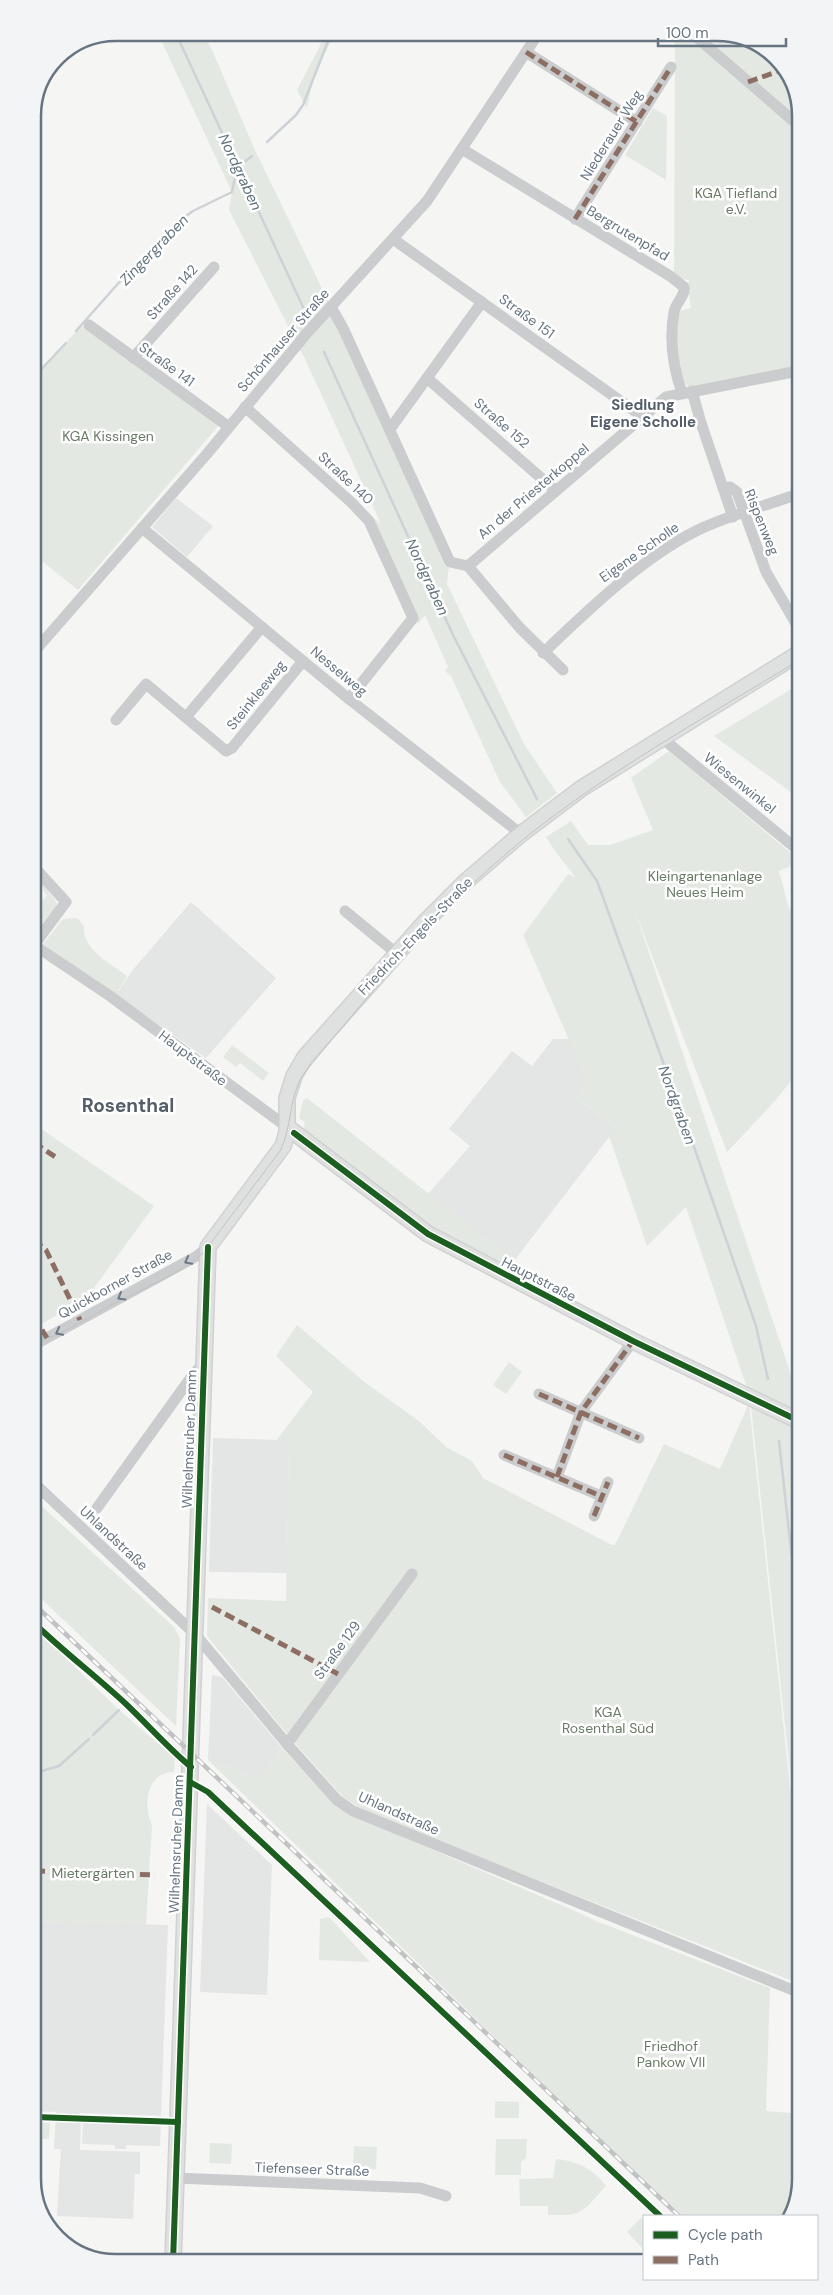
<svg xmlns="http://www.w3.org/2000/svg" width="833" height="2295" font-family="'DM Sans',sans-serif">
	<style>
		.built { fill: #e4e5e5 }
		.green { fill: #e4e8e2 }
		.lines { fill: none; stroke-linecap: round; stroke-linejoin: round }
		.stream { stroke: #ccd2d5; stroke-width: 2.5 }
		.major-casing { stroke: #d1d1d2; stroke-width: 18 }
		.minor { stroke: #cacccd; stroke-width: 11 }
		.major { stroke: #dfe0e0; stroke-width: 15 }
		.tram { stroke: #c1c2c3; stroke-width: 1 }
		.rail-casing { stroke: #c1c2c3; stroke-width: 4.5 }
		.rail { stroke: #fff; stroke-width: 2.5; stroke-dasharray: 8; stroke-linecap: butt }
		.quiet { stroke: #8d6e63; stroke-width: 5; stroke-dasharray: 10 5; stroke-linecap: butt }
		.cycleway-casing { stroke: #fff; stroke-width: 9 }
		.cycleway { stroke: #1b5e20; stroke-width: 6 }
		.oneway { stroke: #6c7986 }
		.labels { text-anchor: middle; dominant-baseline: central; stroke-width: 5; stroke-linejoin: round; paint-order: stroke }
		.street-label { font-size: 14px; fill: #677582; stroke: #fff }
		.park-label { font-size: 14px; fill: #697a65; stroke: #fff }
		.water-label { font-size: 15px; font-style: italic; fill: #63767f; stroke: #fff }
		.neighbourhood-label { font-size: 15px; font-weight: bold; fill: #545e68; stroke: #fff }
		.district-label { font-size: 19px; font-weight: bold; fill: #545e68; stroke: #fff }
		.rim { fill: none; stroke: #677582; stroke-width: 2.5 }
	</style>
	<rect width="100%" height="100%" fill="#f5f5f4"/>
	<!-- built -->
	<g class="built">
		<polygon points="176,498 213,526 187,557 152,527"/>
		<polygon points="191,902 276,978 206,1058 116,995 132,971"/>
		<polygon points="553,1039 570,1039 588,1083 576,1098 616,1128 514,1261 428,1194 470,1146 449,1129 512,1051 532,1066"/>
		<polygon points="279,1437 289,1437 287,1573 209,1572 213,1438 277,1440"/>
		<polygon points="212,1675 222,1677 282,1748 260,1779 208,1760"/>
		<polygon points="207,1804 272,1865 267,1995 200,1992"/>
		<polygon points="35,1921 168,1925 161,2116 79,2113 78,2119 81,2119 80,2150 140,2152 140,2174 135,2174 133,2219 57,2216 61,2149 54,2149 56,2112 35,2111"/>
		<polygon points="83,2121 161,2124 160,2146 127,2145 126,2149 115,2149 115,2145 82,2144"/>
	</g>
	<!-- green -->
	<g class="green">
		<polygon points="694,33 722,33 772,53 798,94 798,121"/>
		<polygon points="325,36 333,36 313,80 307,108 297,90"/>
		<polygon points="160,38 206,38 213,52 254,148 331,307 449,565 447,584 524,744 557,793 526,817 500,782 451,676 445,671 448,667 425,615 418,624 369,514 381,524 305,359 229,210 232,192"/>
		<path d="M675,38L694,39L798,128V367L688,387C686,383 681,379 679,374C673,360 675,326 679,311L691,308L688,286L689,280L681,279L674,275Z"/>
		<polygon points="653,108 667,116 666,180 625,155"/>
		<polygon points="82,325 219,425 78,590 33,554 33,379"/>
		<polygon points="798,685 799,798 714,736"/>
		<polygon points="669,751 799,860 799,862 779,871 789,909 799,908 799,1071 774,1102 727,1152 635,911 793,1381 799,1425 800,1866 750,1397 686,1207 647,1246 609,1136 615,1127 576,1098 588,1083 523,935 568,874 576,878 555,851 546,837 571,821 588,845 610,845 653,830 631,778"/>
		<polygon points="34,873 57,903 56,908 34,937 34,908 47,896"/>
		<path d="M77,918L84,926C82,950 110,963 127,976L116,995L43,944L63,919Z"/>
		<polygon points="232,1045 269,1073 263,1081 240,1063 236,1067 223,1057"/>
		<polygon points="307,1098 514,1261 527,1281 435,1233 303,1130 305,1122 299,1118 303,1101"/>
		<polygon points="34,1124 154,1206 85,1300 39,1325 39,1332 34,1334"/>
		<polygon points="297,1325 367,1384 419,1421 446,1447 472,1461 483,1478 612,1545 615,1545 664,1444 720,1469 749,1403 800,1881 800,1984 366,1812 343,1797 286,1733 207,1636 208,1598 286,1601 289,1438 279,1437 313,1392 276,1356"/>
		<polygon points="509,1362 522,1372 506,1394 493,1385"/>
		<polygon points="35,1500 174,1627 180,1639 176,1726 35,1593"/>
		<path d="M35,1628L119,1710L175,1758L174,1772C146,1772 143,1805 152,1825L146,1925L35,1921Z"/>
		<polygon points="282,1748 328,1797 352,1815 582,1914 596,1921 770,1988 766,2111 791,2113 796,1998 800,2000 800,2179 788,2216 683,2216 571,2111 208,1760 260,1779"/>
		<polygon points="329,1917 370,1962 319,1960 320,1919"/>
		<polygon points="495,2101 519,2102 519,2118 495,2118"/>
		<polygon points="35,2122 50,2123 49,2139 40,2139 39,2155 35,2155"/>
		<polygon points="496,2139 527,2139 526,2158 521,2162 521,2175 495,2175"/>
		<polygon points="210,2143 232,2144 231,2164 209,2163"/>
		<polygon points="354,2146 377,2147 376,2169 353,2168"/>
		<path d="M556,2159C578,2161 593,2169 606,2186L587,2207L577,2213L569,2215H548V2206H520L519,2179L553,2178Z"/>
		<polygon points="641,2218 644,2222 644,2250 627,2232"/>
	</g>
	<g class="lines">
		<!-- stream -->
		<g class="stream">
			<polyline points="178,38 303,307"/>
			<polyline points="267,142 296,115 303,105 330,36"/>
			<polyline points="76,331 131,269 179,221 193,211 232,192 237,168 252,156"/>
			<polyline points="324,352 453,635 537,799"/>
			<polyline points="33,378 66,343"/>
			<polyline points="568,839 597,881 693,1144 756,1326 768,1379"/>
			<polyline points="779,1441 800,1631"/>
			<polyline points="93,1735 119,1710"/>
			<polyline points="35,1773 59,1766 89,1739"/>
		</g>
		<defs>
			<g id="major">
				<polyline points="287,1127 428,1234 633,1341 799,1421"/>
				<polyline points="173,2262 208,1247 283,1146 287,1132 287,1098 294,1076 305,1057 426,921 464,883 521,834 582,788 798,654"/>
			</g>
		</defs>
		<!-- major casing -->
		<use href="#major" class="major-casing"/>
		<!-- minor -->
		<g class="minor">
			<polyline points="692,33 798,125"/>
			<polyline points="526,52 637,122"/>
			<path d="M462,149L670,276L684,287C685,297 676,302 674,312C669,339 673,367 682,393"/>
			<polyline points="575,219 671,67"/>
			<polyline points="393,239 643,417"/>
			<polyline points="331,307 343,328 450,562 468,566 666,397 798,371"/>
			<polyline points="89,325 229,427"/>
			<polyline points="133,358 214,267"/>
			<polyline points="427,378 556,491"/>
			<polyline points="692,391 701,423 733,517"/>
			<polyline points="245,407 352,503 369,521 413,618 349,699"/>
			<polyline points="390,429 482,302"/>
			<polyline points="723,488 730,487 737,492 766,572 798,627"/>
			<polyline points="142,528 349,699 521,834"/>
			<polyline points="468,566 520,628 563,670"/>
			<polyline points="33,653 206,455 307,333 427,201 538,34"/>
			<path d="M543,653C587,611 643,557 698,530C729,515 765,506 798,494"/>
			<polyline points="186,717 262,627"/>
			<polyline points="116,720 146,684 226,751 232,748 303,661"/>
			<polyline points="662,738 799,851"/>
			<polyline points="34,867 66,902 34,945"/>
			<polyline points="345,911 396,953"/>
			<polyline points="34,945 110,996 287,1127"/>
			<polyline points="34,1345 197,1256 208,1247"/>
			<polyline points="539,1394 639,1438"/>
			<polyline points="504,1455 601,1496"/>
			<polyline points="557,1477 581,1412 633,1341"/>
			<polyline points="34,1483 195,1634 287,1744 337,1800 353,1811 800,1993"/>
			<polyline points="97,1508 192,1376 204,1363"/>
			<polyline points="594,1516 608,1482"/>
			<polyline points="287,1744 412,1574"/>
			<polyline points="176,2178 420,2188 446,2196"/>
		</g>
		<!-- major -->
		<use href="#major" class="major"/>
		<!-- tram -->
		<path class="tram" d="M34,1341C55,1340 85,1319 104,1309C137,1291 176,1277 204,1252L280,1151C293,1125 288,1096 305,1072C374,989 441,906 525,838C610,770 706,717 798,661"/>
		<defs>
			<polyline id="rail" points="35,1605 679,2216"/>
		</defs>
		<!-- rail casing -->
		<use href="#rail" class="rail-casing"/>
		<!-- rail -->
		<use href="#rail" class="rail"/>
		<!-- quiet -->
		<g class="quiet">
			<polyline points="526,52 637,122"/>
			<polyline points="748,82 782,70"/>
			<polyline points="797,131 798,131"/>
			<polyline points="575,219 671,67"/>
			<polyline points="34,1143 57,1158"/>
			<polyline points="34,1240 46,1250 80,1320"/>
			<polyline points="34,1317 47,1338"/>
			<polyline points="539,1394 639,1438"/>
			<polyline points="504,1455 601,1496"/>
			<polyline points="557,1477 581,1412 633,1341"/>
			<polyline points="594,1516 608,1482"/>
			<polyline points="212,1607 338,1674"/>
			<polyline points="35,1871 155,1875"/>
		</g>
		<defs>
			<g id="cycleway">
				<polyline points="294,1133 428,1234 633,1341 799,1421"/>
				<path d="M35,1624C64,1652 97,1677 127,1705C149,1726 168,1748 191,1767"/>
				<polyline points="190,1782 208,1792 660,2216"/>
				<polyline points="35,2117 178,2122"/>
				<polyline points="173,2262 208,1247"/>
			</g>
		</defs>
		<!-- cycleway casing -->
		<use href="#cycleway" class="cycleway-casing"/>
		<!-- cycleway -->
		<use href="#cycleway" class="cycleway"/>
	</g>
	<!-- one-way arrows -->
	<defs><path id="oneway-chevron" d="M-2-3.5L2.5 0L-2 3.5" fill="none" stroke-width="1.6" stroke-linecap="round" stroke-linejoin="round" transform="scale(1.25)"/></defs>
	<g class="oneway">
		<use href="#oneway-chevron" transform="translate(188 1261) rotate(152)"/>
		<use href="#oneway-chevron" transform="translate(121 1297) rotate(150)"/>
		<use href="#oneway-chevron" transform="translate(59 1332) rotate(152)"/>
	</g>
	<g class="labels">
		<!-- street labels -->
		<g class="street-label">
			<text transform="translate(611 135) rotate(-58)">Niederauer Weg</text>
			<text transform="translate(628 233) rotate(31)">Bergrutenpfad</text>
			<text transform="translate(172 292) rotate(-48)">Straße 142</text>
			<text transform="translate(527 316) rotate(36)">Straße 151</text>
			<text transform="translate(283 340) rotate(-49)">Schönhauser Straße</text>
			<text transform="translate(167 364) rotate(36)">Straße 141</text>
			<text transform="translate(502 423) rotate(41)">Straße 152</text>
			<text transform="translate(346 478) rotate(43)">Straße 140</text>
			<text transform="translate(533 491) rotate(-40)">An der Priesterkoppel</text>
			<text transform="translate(762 522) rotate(68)">Rispenweg</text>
			<text transform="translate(639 552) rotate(-35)">Eigene Scholle</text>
			<text transform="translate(339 671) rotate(40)">Nesselweg</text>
			<text transform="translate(256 695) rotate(-51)">Steinkleeweg</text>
			<text transform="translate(740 783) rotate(39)">Wiesenwinkel</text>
			<text transform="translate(415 936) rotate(-46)">Friedrich-Engels-Straße</text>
			<text transform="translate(193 1058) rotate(37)">Hauptstraße</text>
			<text transform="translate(539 1279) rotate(27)">Hauptstraße</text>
			<text transform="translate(115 1284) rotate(-29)">Quickborner Straße</text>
			<text transform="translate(189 1439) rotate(-88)">Wilhelmsruher Damm</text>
			<text transform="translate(114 1538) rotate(43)">Uhlandstraße</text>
			<text transform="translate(337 1650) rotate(-54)">Straße 129</text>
			<text transform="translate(399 1813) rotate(24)">Uhlandstraße</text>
			<text transform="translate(176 1844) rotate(-88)">Wilhelmsruher Damm</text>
			<text transform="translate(312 2169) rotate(2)">Tiefenseer Straße</text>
		</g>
		<!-- park labels -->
		<g class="park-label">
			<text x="736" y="193">KGA Tiefland<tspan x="736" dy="16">e.V.</tspan></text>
			<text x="108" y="436">KGA Kissingen</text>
			<text x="705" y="876">Kleingartenanlage<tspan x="705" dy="16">Neues Heim</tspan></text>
			<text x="608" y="1712">KGA<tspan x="608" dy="16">Rosenthal Süd</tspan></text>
			<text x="93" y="1873">Mietergärten</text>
			<text x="671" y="2046">Friedhof<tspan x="671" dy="16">Pankow VII</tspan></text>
		</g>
		<!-- water labels -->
		<g class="water-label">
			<text transform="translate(240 172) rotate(65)">Nordgraben</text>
			<text transform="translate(154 250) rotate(-46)">Zingergraben</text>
			<text transform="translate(427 577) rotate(65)">Nordgraben</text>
			<text transform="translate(677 1105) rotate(70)">Nordgraben</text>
		</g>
		<!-- neighbourhood labels -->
		<g class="neighbourhood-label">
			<text x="643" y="405">Siedlung<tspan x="643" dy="17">Eigene Scholle</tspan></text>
		</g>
		<!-- district labels -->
		<g class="district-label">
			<text x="128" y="1105">Rosenthal</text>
		</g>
	</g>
	<!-- crop -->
	<path d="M0 0H833V2295H0ZM116 41H717A75 75 0 0 1 792 116V2179A75 75 0 0 1 717 2254H116A75 75 0 0 1 41 2179V116A75 75 0 0 1 116 41Z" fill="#f3f4f5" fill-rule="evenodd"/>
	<path class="rim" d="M116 41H717A75 75 0 0 1 792 116V2179A75 75 0 0 1 717 2254H116A75 75 0 0 1 41 2179V116A75 75 0 0 1 116 41Z"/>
	<!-- legend -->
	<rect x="643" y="2215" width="175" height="65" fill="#ffffff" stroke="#c2c8cd"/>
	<rect x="653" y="2231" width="25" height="8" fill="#1b5e20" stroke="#c2c8cd"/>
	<text x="688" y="2240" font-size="15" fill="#677582">Cycle path</text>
	<rect x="653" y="2256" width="25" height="8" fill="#8d6e63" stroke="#c2c8cd"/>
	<text x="688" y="2265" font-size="15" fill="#677582">Path</text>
	<!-- scale -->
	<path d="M658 38v8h128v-8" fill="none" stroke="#677582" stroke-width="2.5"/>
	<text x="666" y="38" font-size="15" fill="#677582" stroke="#ffffff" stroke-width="4" paint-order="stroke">100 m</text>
</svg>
